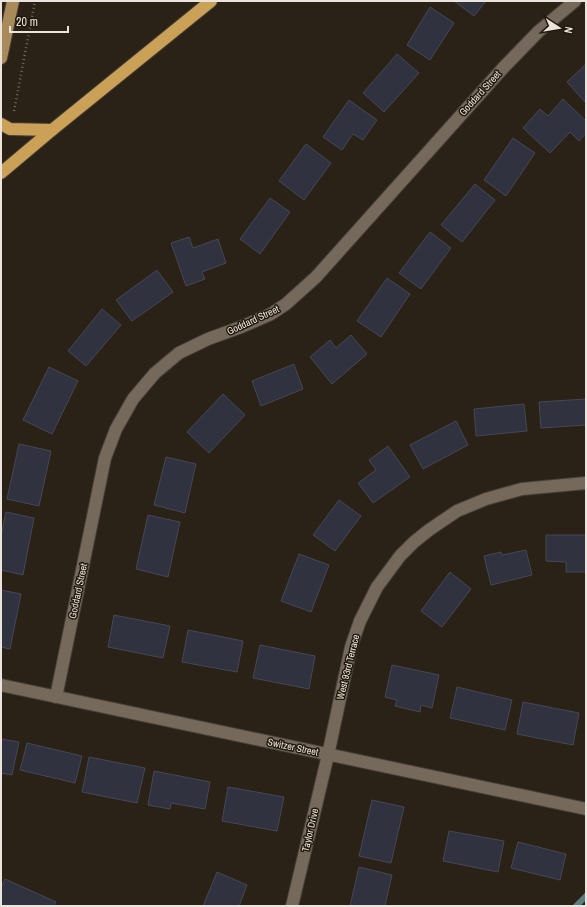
<svg xmlns="http://www.w3.org/2000/svg" width="587" height="907" font-family="'Archivo Narrow',sans-serif">
	<style>
		.lines { fill: none; stroke-linecap: round; stroke-linejoin: round }
		.stream { stroke: #5c7b7c; stroke-width: 6 }
		.building { fill: #303240; stroke: #454755 }
		.minor-casing { stroke: #483f37; stroke-width: 14 }
		.major-casing { stroke: #483f37; stroke-width: 14 }
		.highway-casing { stroke: #483f37; stroke-width: 14 }
		.path { stroke: #746c62; stroke-width: 2.5; stroke-dasharray: 1 3; stroke-linecap: butt }
		.minor { stroke: #75695c; stroke-width: 12 }
		.major { stroke: #a88b59; stroke-width: 12 }
		.highway { stroke: #caa157; stroke-width: 12 }
		.labels { text-anchor: middle; dominant-baseline: central; stroke-width: 3; stroke-linejoin: round; paint-order: stroke }
		.street-label { font-size: 10px; fill: #ebe4dd; stroke: #22190d }
	</style>
	<rect width="100%" height="100%" fill="#2b2217"/>
	<g class="lines">
		<!-- stream -->
		<polyline class="stream" points="576,906 586,896"/>
	</g>
	<!-- building -->
	<g class="building">
		<polygon points="454,1 486,1 474,16"/>
		<polygon points="430,7 454,23 430,60 407,45"/>
		<polygon points="397,54 419,73 384,112 363,93"/>
		<polygon points="586,64 586,101 585,102 567,82"/>
		<polygon points="563,99 586,121 586,133 579,141 570,132 550,153 523,128 540,109 548,116"/>
		<polygon points="349,100 377,120 363,140 353,134 342,150 323,137"/>
		<polygon points="513,138 535,153 506,196 484,180"/>
		<polygon points="306,144 331,163 304,200 279,181"/>
		<polygon points="475,184 495,200 462,242 441,225"/>
		<polygon points="270,198 290,212 260,254 240,239"/>
		<polygon points="430,232 451,248 421,289 399,273"/>
		<polygon points="189,237 193,248 218,239 226,263 202,272 205,279 186,286 171,243"/>
		<polygon points="157,270 173,292 132,321 116,300"/>
		<polygon points="387,278 410,294 381,337 357,321"/>
		<polygon points="102,309 121,325 86,366 68,351"/>
		<polygon points="351,335 367,354 332,384 310,357 330,340 336,348"/>
		<polygon points="294,364 303,389 261,406 252,381"/>
		<polygon points="49,367 78,381 52,434 23,420"/>
		<polygon points="223,394 245,415 209,453 187,432"/>
		<polygon points="586,399 586,425 541,428 539,402"/>
		<polygon points="524,404 527,431 476,436 474,409"/>
		<polygon points="456,421 468,445 423,469 410,445"/>
		<polygon points="19,444 51,451 39,506 7,499"/>
		<polygon points="388,446 410,477 373,503 358,483 376,470 369,460"/>
		<polygon points="166,457 196,464 185,513 154,505"/>
		<polygon points="339,500 361,516 335,551 313,535"/>
		<polygon points="6,512 34,518 23,575 1,570 1,536"/>
		<polygon points="148,515 180,522 168,577 136,569"/>
		<polygon points="546,535 586,535 586,572 566,572 566,562 546,561"/>
		<polygon points="526,550 532,575 491,585 484,556 501,552 502,555"/>
		<polygon points="299,554 329,565 311,612 281,601"/>
		<polygon points="450,572 471,589 442,627 421,611"/>
		<polygon points="1,590 21,594 10,649 1,647"/>
		<polygon points="114,615 170,626 163,658 108,647"/>
		<polygon points="188,630 243,641 237,672 182,662"/>
		<polygon points="260,645 315,656 309,689 253,678"/>
		<polygon points="392,665 439,675 432,708 421,705 420,712 395,706 397,700 385,697"/>
		<polygon points="457,687 512,700 505,730 450,718"/>
		<polygon points="523,702 579,713 573,745 517,734"/>
		<polygon points="1,739 19,742 12,775 1,773"/>
		<polygon points="27,743 82,756 75,783 20,770"/>
		<polygon points="89,757 145,768 137,803 82,792"/>
		<polygon points="154,771 210,782 205,809 171,803 170,809 148,805"/>
		<polygon points="228,787 284,797 277,831 222,821"/>
		<polygon points="372,800 404,807 391,863 359,856"/>
		<polygon points="449,831 504,841 498,872 443,861"/>
		<polygon points="518,842 566,854 560,880 511,868"/>
		<polygon points="359,867 392,875 385,906 350,906"/>
		<polygon points="217,872 247,885 239,906 203,906"/>
		<polygon points="5,879 56,902 54,906 1,906 1,888"/>
	</g>
	<g class="lines">
		<defs>
			<g id="minor">
				<polyline points="1,685 586,809"/>
				<polyline points="56,697 105,458 116,429 133,399 155,373 179,353 208,339 241,327 271,314 286,304 316,277 504,67 539,31 575,1"/>
				<polyline points="292,906 328,755 351,647 360,621 377,587 400,556 414,542 429,530 457,511 486,499 522,489 586,483"/>
			</g>
			<polyline id="major" points="1,58 13,1"/>
			<g id="highway">
				<polyline points="1,124 10,129 52,130"/>
				<polyline points="1,173 52,130 211,1"/>
			</g>
		</defs>
		<!-- minor casing -->
		<use href="#minor" class="minor-casing"/>
		<!-- major casing -->
		<use href="#major" class="major-casing"/>
		<!-- highway casing -->
		<use href="#highway" class="highway-casing"/>
		<!-- path -->
		<polyline class="path" points="14,111 35,1"/>
		<!-- minor -->
		<use href="#minor" class="minor"/>
		<!-- major -->
		<use href="#major" class="major"/>
		<!-- highway -->
		<use href="#highway" class="highway"/>
	</g>
	<g class="labels">
		<!-- street labels -->
		<g class="street-label">
			<text transform="translate(480 93) rotate(-48)">Goddard Street</text>
			<text transform="translate(253 320) rotate(-25)">Goddard Street</text>
			<text transform="translate(78 591) rotate(-78)">Goddard Street</text>
			<text transform="translate(348 667) rotate(-76)">West 93rd Terrace</text>
			<text transform="translate(293 747) rotate(12)">Switzer Street</text>
			<text transform="translate(310 830) rotate(-77)">Taylor Drive</text>
		</g>
	</g>
	<!-- border -->
	<rect width="587" height="907" fill="none" stroke="#ebe4dd" stroke-width="4"/>
	<!-- north arrow -->
	<g transform="translate(559 28) rotate(102)" stroke="#22190d" stroke-width="3" paint-order="stroke">
	<path d="M0-3L7 15L0 10L-7 15Z" fill="#ebe4dd"/>
	<text y="-6" font-size="11" font-weight="bold" text-anchor="middle" fill="#ebe4dd">N</text>
	</g>
	<!-- scale -->
	<path d="M10 26v6h58v-6" fill="none" stroke="#ebe4dd" stroke-width="2"/>
	<text x="16" y="26" font-size="12" fill="#ebe4dd" stroke="#22190d" stroke-width="3" paint-order="stroke">20 m</text>
</svg>
